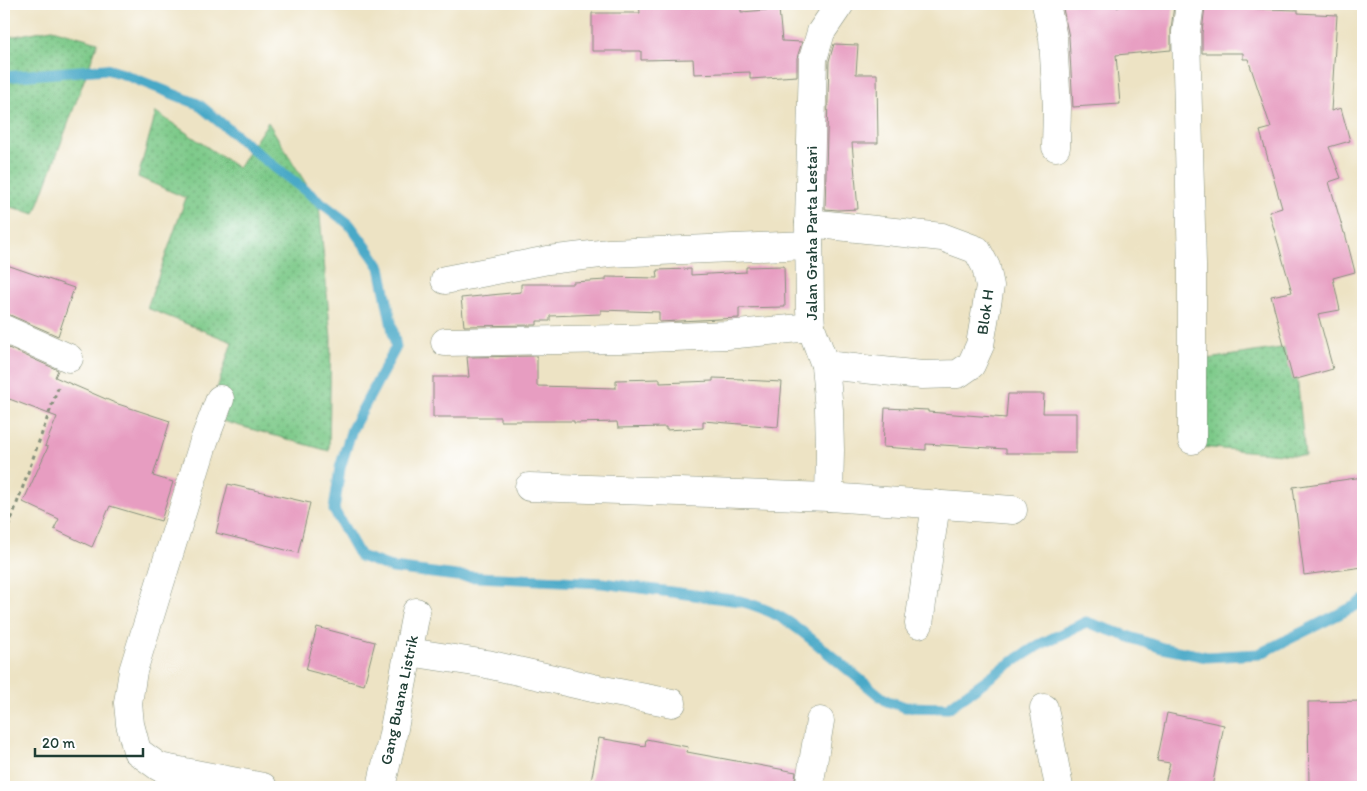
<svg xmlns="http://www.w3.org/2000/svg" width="1367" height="791" font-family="Itim,sans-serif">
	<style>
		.grass { fill: url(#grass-dots); stroke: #4e835e }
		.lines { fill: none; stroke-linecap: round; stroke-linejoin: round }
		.stream { stroke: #48a9c7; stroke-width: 11 }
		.building { fill: #e79dc1 }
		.minor-casing { stroke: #86907c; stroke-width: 29 }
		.path { stroke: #86907c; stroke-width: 3; stroke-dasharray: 4 4; stroke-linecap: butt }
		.minor { stroke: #fff; stroke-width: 28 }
		.labels { text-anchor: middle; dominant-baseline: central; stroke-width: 4; stroke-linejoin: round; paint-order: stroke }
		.street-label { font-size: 16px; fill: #1f3d34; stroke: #fff }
	</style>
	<defs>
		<pattern id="grass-dots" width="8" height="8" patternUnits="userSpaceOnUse" patternTransform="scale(1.25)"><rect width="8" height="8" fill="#7cc988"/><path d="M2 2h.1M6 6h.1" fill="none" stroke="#65a470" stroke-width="1.8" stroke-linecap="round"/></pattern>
	</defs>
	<rect width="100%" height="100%" fill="#fff"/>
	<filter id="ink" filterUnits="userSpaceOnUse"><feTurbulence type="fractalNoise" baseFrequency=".02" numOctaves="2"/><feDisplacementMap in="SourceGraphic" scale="10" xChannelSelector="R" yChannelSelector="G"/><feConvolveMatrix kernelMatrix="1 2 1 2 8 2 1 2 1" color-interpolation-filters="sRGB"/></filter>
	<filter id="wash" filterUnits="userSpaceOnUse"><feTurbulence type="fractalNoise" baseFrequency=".0096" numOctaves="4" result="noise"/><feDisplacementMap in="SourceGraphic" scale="20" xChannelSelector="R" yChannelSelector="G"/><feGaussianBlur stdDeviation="1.12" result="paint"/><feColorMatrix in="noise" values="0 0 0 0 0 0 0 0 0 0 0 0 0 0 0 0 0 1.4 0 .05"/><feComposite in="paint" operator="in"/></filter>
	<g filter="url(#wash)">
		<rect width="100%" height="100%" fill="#ede3c4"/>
		<!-- grass -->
		<g class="grass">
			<polygon points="52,29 98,42 35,214 4,205 4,38"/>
			<polygon points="156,112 238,168 268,122 319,205 331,338 329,451 208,417 232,342 147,308 186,198 138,177"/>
			<polygon points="1294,346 1305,456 1200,447 1201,360"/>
		</g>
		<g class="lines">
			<!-- stream -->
			<path class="stream" d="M4,77L106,69L123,74L198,104L263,158L349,224L372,255L380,267L396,347L352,429L340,468L334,510L360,556L393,568L457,576L602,583L740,601C779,611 800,629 829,654C846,668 863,682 880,696L887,701L905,707L948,708L1000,670L1039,645L1086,622L1162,648L1207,657L1259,654L1355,606L1363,601"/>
		</g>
		<g id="blocks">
			<!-- building -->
			<g class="building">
				<polygon points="639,4 673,4 673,8 741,5 741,12 779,9 782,41 802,42 797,58 797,76 750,79 750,72 694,74 693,59 641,60 641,51 592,51 592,13 640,13"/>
				<polygon points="1062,4 1174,5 1171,30 1171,50 1116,55 1120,104 1073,107 1069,37"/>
				<polygon points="1205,5 1235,5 1235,8 1298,10 1298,13 1337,15 1331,111 1341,108 1350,141 1329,147 1341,178 1329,182 1344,233 1345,233 1355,272 1333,278 1340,310 1318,314 1333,369 1293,380 1271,296 1292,292 1269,212 1282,208 1260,131 1271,128 1248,59 1243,59 1243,53 1202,53 1202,33"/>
				<polygon points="834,44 858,45 856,74 877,74 878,143 852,143 858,209 838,210 825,209 829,61"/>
				<polygon points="4,264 74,288 58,336 10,315 4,314"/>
				<polygon points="784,266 785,307 739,308 739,318 659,322 659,312 601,310 601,314 550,316 550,321 537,321 537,325 464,326 461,298 521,292 521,284 573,284 573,282 606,280 606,277 658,278 657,270 691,269 691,275 746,272 746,267"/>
				<polygon points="4,346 58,370 55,377 115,403 170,421 153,476 173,482 161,521 110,506 92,547 54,529 59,519 23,502 48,447 45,446 57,417 4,397"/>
				<polygon points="537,356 537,386 616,388 616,380 660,379 660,383 713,381 713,378 743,379 743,380 782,382 778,427 703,421 703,428 666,430 666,427 618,428 617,422 574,423 574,421 500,421 500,417 433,417 433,377 469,377 467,357"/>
				<polygon points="1008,394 1044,394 1043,413 1076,413 1076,453 1006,453 1006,449 926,444 926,450 883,447 885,408 928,410 928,412 1006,418"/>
				<polygon points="1363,477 1363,567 1304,575 1293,487"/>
				<polygon points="228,484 310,503 298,553 216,533"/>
				<polygon points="317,627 375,642 364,685 306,670"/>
				<polygon points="1363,701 1363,787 1309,787 1308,702"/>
				<polygon points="1167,713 1224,725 1212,787 1164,787 1170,763 1157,761"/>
				<polygon points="599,738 645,746 646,739 688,747 687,752 796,772 794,787 590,787"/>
			</g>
		</g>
	</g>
	<g filter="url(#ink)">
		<use href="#blocks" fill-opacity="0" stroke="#86907c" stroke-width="1"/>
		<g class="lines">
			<defs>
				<g id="minor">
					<polyline points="1046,4 1053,38 1057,107 1056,147"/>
					<polyline points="1190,4 1186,32 1192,265 1192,440"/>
					<polyline points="809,223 942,237 977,250 986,267 990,286 980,345 971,365 958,374 922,375 825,365"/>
					<polyline points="445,280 548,260 609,253 809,245"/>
					<polyline points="4,329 69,358"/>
					<polyline points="445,342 621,339 727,335 811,327"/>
					<polyline points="220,399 204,441 133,671 128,703 130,724 137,751 159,767 263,787"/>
					<polyline points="529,487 829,497 1013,510"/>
					<polyline points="829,497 830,450 829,410 825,365 811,327 810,309 809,223 813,59 821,32 840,4"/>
					<polyline points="919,624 936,504"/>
					<polyline points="409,652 487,664 593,688 672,703"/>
					<polyline points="1044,708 1059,787"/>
					<polyline points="381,787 392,739 416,612"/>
					<polyline points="809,787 820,721"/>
				</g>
			</defs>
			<!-- minor casing -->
			<use href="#minor" class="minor-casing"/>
			<!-- path -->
			<g class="path">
				<polyline points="1117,4 1120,11"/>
				<polyline points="4,533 10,523 58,388"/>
			</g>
			<!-- minor -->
			<use href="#minor" class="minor"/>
		</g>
	</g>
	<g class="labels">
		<!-- street labels -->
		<g class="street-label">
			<text transform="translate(811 233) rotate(-90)">Jalan Graha Parta Lestari</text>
			<text transform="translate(985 312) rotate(-82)">Blok H</text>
			<text transform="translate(399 700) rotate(-78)">Gang Buana Listrik</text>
		</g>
	</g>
	<!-- margin -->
	<rect width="1367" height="791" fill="none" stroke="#fff" stroke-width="20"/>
	<!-- scale -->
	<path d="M35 748v8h108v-8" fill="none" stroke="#1f3d34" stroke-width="2.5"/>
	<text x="42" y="748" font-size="15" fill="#1f3d34" stroke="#ffffff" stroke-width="4" paint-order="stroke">20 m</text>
</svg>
